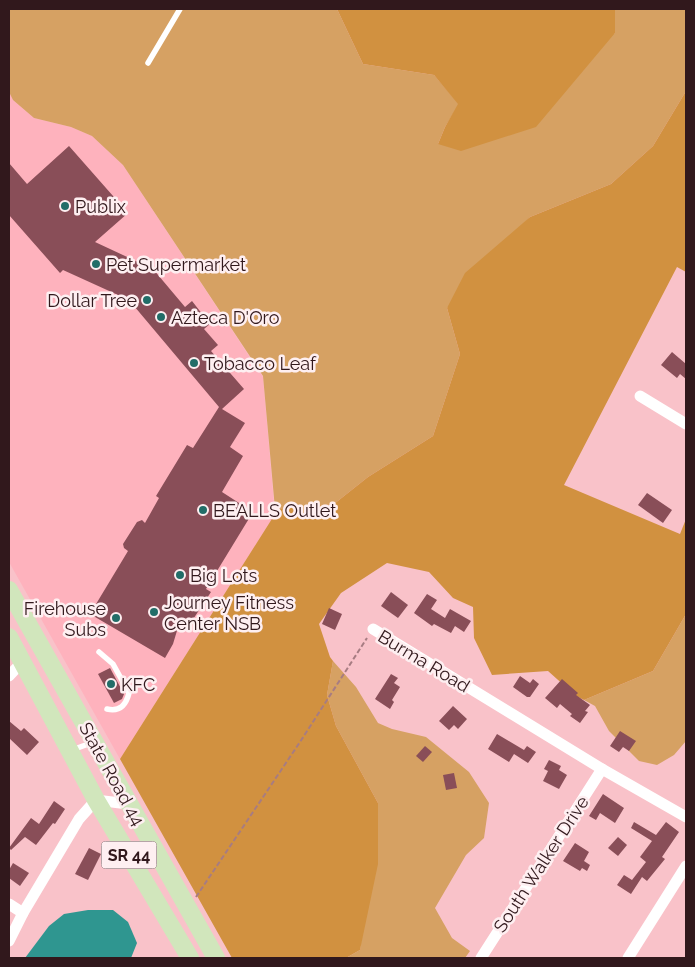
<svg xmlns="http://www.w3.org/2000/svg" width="695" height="967" font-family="Raleway,sans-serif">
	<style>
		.built { fill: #feb2bd }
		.green { fill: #d6a163 }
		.forest { fill: #d19140 }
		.water { fill: #2f9690 }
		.building { fill: #894e58 }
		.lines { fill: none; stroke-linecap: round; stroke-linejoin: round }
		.path { stroke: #a77c82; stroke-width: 2; stroke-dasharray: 5 2.5; stroke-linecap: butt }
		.service { stroke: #fff; stroke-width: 5.5 }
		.minor { stroke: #fff; stroke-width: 11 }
		.primary { stroke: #d1e6bc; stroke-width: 18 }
		.poi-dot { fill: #226d68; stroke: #feeff1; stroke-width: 2 }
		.labels { text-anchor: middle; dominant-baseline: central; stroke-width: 5; stroke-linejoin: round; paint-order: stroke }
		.shield { fill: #feeff1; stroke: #6e585c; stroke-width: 1 }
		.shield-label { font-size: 16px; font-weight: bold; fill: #31181c }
		.poi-label { font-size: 18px; fill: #31181c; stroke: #feeff1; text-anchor: start }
		.street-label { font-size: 18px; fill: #31181c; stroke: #feeff1 }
	</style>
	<rect width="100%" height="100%" fill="#f9c2c9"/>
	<!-- built -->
	<polygon class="built" points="9,92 13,100 34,118 71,127 92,136 123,165 263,377 275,514 120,759 9,562"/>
	<!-- green -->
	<g class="green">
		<polygon points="9,9 337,9 363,64 434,75 459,104 445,127 438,144 615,33 615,9 686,9 686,91 653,146 611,184 530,217 447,308 460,354 433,436 368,477 334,504 275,509 263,376 123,165 92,136 71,127 34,118 13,100 9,92"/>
		<polygon points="686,614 686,741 674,755 657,765 639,761 609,731 595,706 584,700 653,671"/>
		<polygon points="333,661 356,687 378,723 392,729 426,737 469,772 489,803 484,838 466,855 435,908 452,938 470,951 465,958 346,958 360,950 378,803 336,726 327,695"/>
	</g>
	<!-- forest -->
	<g class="forest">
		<polygon points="337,9 615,9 615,33 536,127 461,151 438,144 445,127 458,104 434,75 363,64"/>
		<polygon points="686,91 686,272 677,267 564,485 680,534 686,519 686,614 653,671 584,700 576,696 548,671 492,675 474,638 473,607 453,598 429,572 387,563 341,593 319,624 330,657 333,661 327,695 336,726 378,803 378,864 360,950 346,958 232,958 120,759 275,514 275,509 334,504 368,477 433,436 460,354 447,308 465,273 530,217 611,184 653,146"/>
	</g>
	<!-- water -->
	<polygon class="water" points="88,910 113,910 128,922 137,943 131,958 25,958 49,926 64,914"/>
	<!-- building -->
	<g class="building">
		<polygon points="69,146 128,213 95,242 153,269 185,307 192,301 210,324 204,329 218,345 211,351 244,389 222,409 245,423 230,447 243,456 222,492 253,512 206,589 211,592 188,627 179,624 173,644 165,658 90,614 128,551 124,548 123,544 137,522 142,520 145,523 159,498 156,496 187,445 193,448 219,407 129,300 63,270 60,273 9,215 9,163 27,184"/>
		<polygon points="672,352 686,364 686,379 680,374 677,378 661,365"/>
		<polygon points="647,493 672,510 663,523 638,505"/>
		<polygon points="391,592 408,605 398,618 381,606"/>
		<polygon points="427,594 437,600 431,609 445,618 450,609 471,621 464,632 455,626 451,633 434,624 432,626 414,613"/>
		<polygon points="329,608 342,614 335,630 322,624"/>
		<polygon points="110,668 124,694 122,699 114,703 98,674"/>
		<polygon points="391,674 398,678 394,683 400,687 392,700 394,702 390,709 375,699"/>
		<polygon points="520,676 530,683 533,679 539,684 530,697 527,697 513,687"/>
		<polygon points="562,679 578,693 576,695 590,705 585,711 588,712 580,723 570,716 572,714 560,704 557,708 545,698"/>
		<polygon points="453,706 467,719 458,729 454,725 449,730 439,721"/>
		<polygon points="9,721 21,731 24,728 39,742 27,755 9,738"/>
		<polygon points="620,731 636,741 629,751 623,747 619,752 610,746"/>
		<polygon points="497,734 524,750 527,746 536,752 528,763 514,754 509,762 488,749"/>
		<polygon points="425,746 432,752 423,762 416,756"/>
		<polygon points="549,760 561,766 559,770 567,775 559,789 543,781 548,771 544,769"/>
		<polygon points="454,773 457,788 446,790 443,775"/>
		<polygon points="603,794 624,808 615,823 600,813 596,820 589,816"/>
		<polygon points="54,801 65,809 55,824 53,823 36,845 25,837 11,850 9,848 31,818 39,824"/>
		<polygon points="634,822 656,835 666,822 679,832 662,857 665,859 647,881 642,877 631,894 617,885 624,875 632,880 646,862 640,857 652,841 631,828"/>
		<polygon points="618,837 627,845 618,856 608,848"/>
		<polygon points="575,843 589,852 584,861 590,865 587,871 582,868 580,871 563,861"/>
		<polygon points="89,848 101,854 88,880 75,874"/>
		<polygon points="13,863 29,873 20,886 9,878 9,870"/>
	</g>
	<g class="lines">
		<!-- path -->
		<polyline class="path" points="196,897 300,742 367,638"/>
		<!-- service -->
		<g class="service">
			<polyline points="148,63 180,9"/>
			<path d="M99,652L113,664L129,693C126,705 120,712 107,709"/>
			<polyline points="72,750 91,743"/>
		</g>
		<!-- minor -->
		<g class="minor">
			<polyline points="640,396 686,424"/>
			<polyline points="373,629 602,769 686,817"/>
			<polyline points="9,676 23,661"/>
			<polyline points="9,904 23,913"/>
			<polyline points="9,941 23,913 79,819 96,800 128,804"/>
			<polyline points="481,958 602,769"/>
			<polyline points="628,958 686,866"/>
		</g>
		<!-- primary -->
		<g class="primary">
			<polyline points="9,590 216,958"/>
			<polyline points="9,637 96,800 190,958"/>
		</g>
	</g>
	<!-- markers -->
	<g class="poi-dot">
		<circle cx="65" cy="206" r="5"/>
		<circle cx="96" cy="264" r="5"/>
		<circle cx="147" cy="300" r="5"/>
		<circle cx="161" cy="317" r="5"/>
		<circle cx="194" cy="363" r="5"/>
		<circle cx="203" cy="510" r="5"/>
		<circle cx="180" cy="575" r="5"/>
		<circle cx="154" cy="612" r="5"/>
		<circle cx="116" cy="618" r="5"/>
		<circle cx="111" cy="684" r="5"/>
	</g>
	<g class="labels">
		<!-- shield labels -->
		<rect class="shield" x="101.5" y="841.5" width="55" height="27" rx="4"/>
		<g class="shield-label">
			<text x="129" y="855">SR 44</text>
		</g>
		<!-- poi labels -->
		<g class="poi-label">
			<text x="75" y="206">Publix</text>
			<text x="106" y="264">Pet Supermarket</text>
			<text x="137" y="300" text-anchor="end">Dollar Tree</text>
			<text x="171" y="317">Azteca D'Oro</text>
			<text x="204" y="363">Tobacco Leaf</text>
			<text x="213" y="510">BEALLS Outlet</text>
			<text x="190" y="575">Big Lots</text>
			<text x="164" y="602">Journey Fitness<tspan x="164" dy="21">Center NSB</tspan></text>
			<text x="106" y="608" text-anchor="end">Firehouse<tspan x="106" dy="21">Subs</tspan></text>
			<text x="121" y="684">KFC</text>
		</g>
		<!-- street labels -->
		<g class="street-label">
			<text transform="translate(424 661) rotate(31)">Burma Road</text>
			<text transform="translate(112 774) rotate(61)">State Road 44</text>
			<text transform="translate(541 864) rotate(-57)">South Walker Drive</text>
		</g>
	</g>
	<!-- border -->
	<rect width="695" height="967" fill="none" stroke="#31181c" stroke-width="20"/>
</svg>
